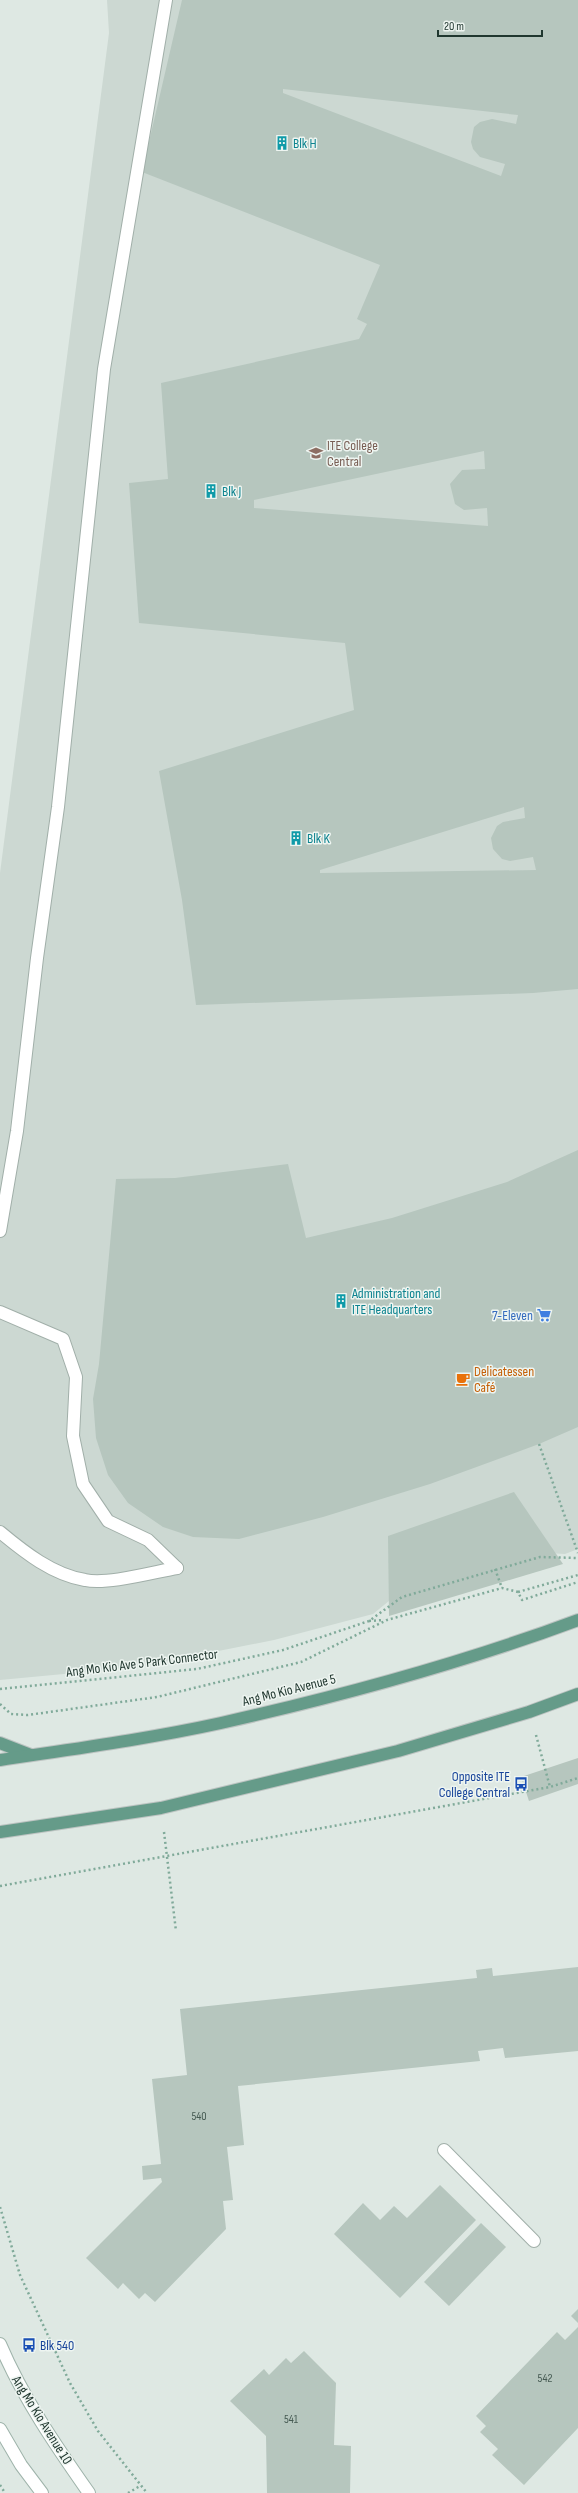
<svg xmlns="http://www.w3.org/2000/svg" width="578" height="2493" font-family="'Sofia Sans Condensed',sans-serif">
	<style>
		.built { fill: #ccd8d2 }
		.building { fill: #b6c6be; fill-rule: evenodd }
		.lines { fill: none; stroke-linecap: round; stroke-linejoin: round }
		.service-casing { stroke: #a1afa9; stroke-width: 14 }
		.secondary-casing { stroke: #9eb3aa; stroke-width: 14 }
		.primary-casing { stroke: #bcc3c1; stroke-width: 14 }
		.path { stroke: #80aa9a; stroke-width: 2.5; stroke-dasharray: 2 3; stroke-linecap: butt }
		.service { stroke: #fff; stroke-width: 12 }
		.secondary { stroke: #fff; stroke-width: 12 }
		.primary { stroke: #659b89; stroke-width: 12 }
		.labels { text-anchor: middle; dominant-baseline: central; stroke-width: 3; stroke-linejoin: round; paint-order: stroke }
		.number-label { font-size: 12px; fill: #465b53 }
		.culture-label { font-size: 14px; fill: #0d838f; stroke: #eef5f1; text-anchor: start }
		.education-label { font-size: 14px; fill: #785e54; stroke: #eef5f1; text-anchor: start }
		.shop-label { font-size: 14px; fill: #366cbe; stroke: #eef5f1; text-anchor: end }
		.food-label { font-size: 14px; fill: #c56008; stroke: #eef5f1; text-anchor: start }
		.street-label { font-size: 14px; fill: #20372f; stroke: #eef5f1 }
		.transit-label { font-size: 14px; fill: #164399; stroke: #eef5f1; text-anchor: end }
	</style>
	<rect width="100%" height="100%" fill="#dee8e3"/>
	<!-- built -->
	<polygon class="built" points="107,0 578,0 578,1549 565,1554 515,1551 411,1583 373,1614 274,1640 138,1667 0,1680 0,873 109,33"/>
	<!-- building -->
	<g class="building">
		<path d="M182,0H578V989L533,993L196,1005L182,900L159,771L354,710L345,643L139,623L129,483L168,479L161,383L359,339L367,324L357,319L380,265L142,172ZM283,89L518,115L516,124L492,119L480,122L474,127L471,142L473,149L480,157L505,164L501,176L283,93ZM484,451L485,469L462,470L450,484L455,504L464,510L487,508L488,526L254,508V500ZM524,807L525,818L503,822L497,826L491,838L493,849L502,859L510,861L533,857L536,870L320,873V870Z"/>
		<polygon points="578,1150 578,1427 539,1444 430,1484 323,1517 239,1539 193,1537 163,1527 128,1503 108,1475 96,1438 93,1399 99,1364 116,1179 175,1178 288,1164 306,1238 392,1218 507,1182"/>
		<polygon points="514,1492 563,1564 389,1616 388,1536"/>
		<polygon points="578,1758 578,1784 529,1801 521,1777"/>
		<polygon points="578,1967 578,2051 505,2058 503,2048 478,2051 480,2061 238,2086 244,2145 227,2147 233,2200 223,2201 226,2229 155,2302 145,2293 139,2299 123,2283 118,2289 86,2258 162,2182 161,2178 143,2180 142,2166 161,2164 152,2079 187,2075 180,2009 477,1978 476,1970 492,1968 493,1976"/>
		<polygon points="440,2185 476,2220 400,2298 334,2234 363,2203 380,2220 394,2206 407,2218"/>
		<polygon points="481,2223 506,2247 449,2306 424,2282"/>
		<polygon points="578,2309 578,2323 571,2316"/>
		<polygon points="578,2327 578,2428 524,2485 492,2455 498,2449 480,2432 486,2426 476,2416 557,2332 565,2340"/>
		<polygon points="304,2351 336,2383 334,2445 351,2446 350,2493 267,2493 266,2436 230,2401 264,2369 269,2375 286,2358 291,2363"/>
	</g>
	<g class="lines">
		<defs>
			<g id="service">
				<polyline points="0,1231 17,1131 37,958 58,807 104,369 166,0"/>
				<polyline points="0,1312 63,1339 76,1377 73,1436 83,1484 108,1521 148,1540 177,1568"/>
				<path d="M0,1532C24,1552 53,1575 85,1580C107,1585 154,1572 177,1568"/>
				<polyline points="444,2150 534,2241"/>
			</g>
			<g id="secondary">
				<path d="M0,2344C23,2398 56,2446 89,2493"/>
				<polyline points="0,2429 21,2465 42,2493"/>
			</g>
			<g id="primary">
				<polyline points="0,1743 31,1755"/>
				<path d="M0,1760C73,1749 148,1739 221,1723C341,1696 463,1663 578,1620"/>
				<polyline points="0,1832 161,1808 398,1751 529,1712 578,1694"/>
			</g>
		</defs>
		<!-- service casing -->
		<use href="#service" class="service-casing"/>
		<!-- secondary casing -->
		<use href="#secondary" class="secondary-casing"/>
		<!-- primary casing -->
		<use href="#primary" class="primary-casing"/>
		<!-- path -->
		<g class="path">
			<polyline points="539,1444 578,1553"/>
			<polyline points="495,1569 502,1588"/>
			<polyline points="518,1592 578,1575"/>
			<polyline points="369,1621 384,1620"/>
			<polyline points="0,1689 197,1669 283,1650 369,1621 402,1597 540,1557 578,1558"/>
			<polyline points="0,1704 11,1714 28,1715 157,1697 301,1662 387,1620 502,1588 518,1592 522,1600 578,1582"/>
			<polyline points="536,1735 550,1787 578,1778"/>
			<polyline points="164,1832 176,1931"/>
			<polyline points="0,1886 550,1787"/>
			<polyline points="0,2207 20,2275 70,2383 98,2431 147,2493"/>
			<polyline points="0,2485 5,2493"/>
			<polyline points="128,2493 140,2486"/>
		</g>
		<!-- service -->
		<use href="#service" class="service"/>
		<!-- secondary -->
		<use href="#secondary" class="secondary"/>
		<!-- primary -->
		<use href="#primary" class="primary"/>
	</g>
	<!-- icons -->
	<defs>
		<symbol id="building-bare" viewBox="-9 -9 18 18"><path d="M-4-6H4V6H1V3H-1V6H-4ZM-2.5-4.3h1.7v1.8h-1.7ZM.8-4.3h1.7v1.8H.8ZM-2.5-1h1.7V.8h-1.7ZM.8-1h1.7V.8H.8Z" fill="#0f9aa8" stroke="#eef5f1" stroke-width="2.5" paint-order="stroke"/></symbol>
		<symbol id="university-bare" viewBox="-9 -9 18 18"><path d="M0-5L7-2L0 1L-7-2ZM-4 1L0 2.5L4 1V4Q0 6-4 4Z" fill="#8d6e63" stroke="#eef5f1" stroke-width="2.5" paint-order="stroke"/></symbol>
		<symbol id="supermarket-bare" viewBox="-9 -9 18 18"><path d="M-6-5.5h2.5l.6 2H6L4.5 2H-2.5L-4.4-4H-6ZM-1.5 3.2a1.3 1.3 0 1 0 .1 0ZM3 3.2a1.3 1.3 0 1 0 .1 0Z" fill="#3f7fe0" stroke="#eef5f1" stroke-width="2.5" paint-order="stroke"/></symbol>
		<symbol id="cafe-bare" viewBox="-9 -9 18 18"><path d="M-5.5-4.5H6V0H3Q3 3.5 0 3.5H-2.5Q-5.5 3.5-5.5 0ZM3-3.2v2h1.7v-2ZM-6 4.5H4V6H-6Z" fill="#e8710a" stroke="#eef5f1" stroke-width="2.5" paint-order="stroke"/></symbol>
		<symbol id="bus-bare" viewBox="-9 -9 18 18"><path d="M-5-6H5V4H4V6H2V4H-2V6H-4V4H-5ZM-3.5-4V0h7V-4ZM-3.5 1.2v1.5H-2V1.2ZM2 1.2v1.5H3.5V1.2Z" fill="#1a4fb4" stroke="#eef5f1" stroke-width="2.5" paint-order="stroke"/></symbol>
	</defs>
	<g fill-rule="evenodd">
		<use href="#building-bare" x="272" y="133" width="20" height="20"/>
		<use href="#university-bare" x="306" y="443" width="20" height="20"/>
		<use href="#building-bare" x="201" y="481" width="20" height="20"/>
		<use href="#building-bare" x="286" y="828" width="20" height="20"/>
		<use href="#building-bare" x="331" y="1291" width="20" height="20"/>
		<use href="#supermarket-bare" x="534" y="1305" width="20" height="20"/>
		<use href="#cafe-bare" x="453" y="1369" width="20" height="20"/>
		<use href="#bus-bare" x="511" y="1774" width="20" height="20"/>
		<use href="#bus-bare" x="19" y="2335" width="20" height="20"/>
	</g>
	<g class="labels">
		<!-- number labels -->
		<g class="number-label">
			<text x="199" y="2116">540</text>
			<text x="545" y="2378">542</text>
			<text x="291" y="2419">541</text>
		</g>
		<!-- culture labels -->
		<g class="culture-label">
			<text x="293" y="143">Blk H</text>
			<text x="222" y="491">Blk J</text>
			<text x="307" y="838">Blk K</text>
			<text x="352" y="1293">Administration and<tspan x="352" dy="16">ITE Headquarters</tspan></text>
		</g>
		<!-- education labels -->
		<g class="education-label">
			<text x="327" y="445">ITE College<tspan x="327" dy="16">Central</tspan></text>
		</g>
		<!-- shop labels -->
		<g class="shop-label">
			<text x="533" y="1315">7-Eleven</text>
		</g>
		<!-- food labels -->
		<g class="food-label">
			<text x="474" y="1371">Delicatessen<tspan x="474" dy="16">Café</tspan></text>
		</g>
		<!-- street labels -->
		<g class="street-label">
			<text transform="translate(142 1663) rotate(-7)">Ang Mo Kio Ave 5 Park Connector</text>
			<text transform="translate(289 1690) rotate(-14)">Ang Mo Kio Avenue 5</text>
			<text transform="translate(42 2420) rotate(58)">Ang Mo Kio Avenue 10</text>
		</g>
		<!-- transit labels -->
		<g class="transit-label">
			<text x="510" y="1776">Opposite ITE<tspan x="510" dy="16">College Central</tspan></text>
			<text x="40" y="2345" text-anchor="start">Blk 540</text>
		</g>
	</g>
	<!-- scale -->
	<path d="M438 30v6h104v-6" fill="none" stroke="#20372f" stroke-width="2"/>
	<text x="444" y="30" font-size="12" fill="#20372f" stroke="#eef5f1" stroke-width="3" paint-order="stroke">20 m</text>
</svg>
